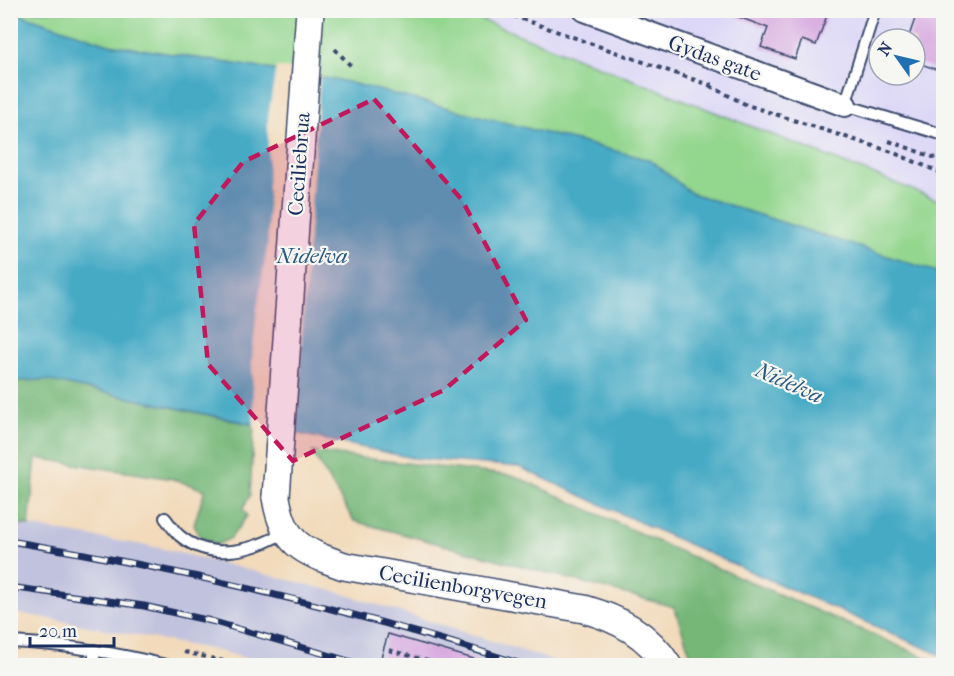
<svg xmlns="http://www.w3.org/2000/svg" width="954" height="676" font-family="'IM FELL French Canon',serif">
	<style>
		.built { fill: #dbd6f7; fill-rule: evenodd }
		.industrial { fill: #c1c2dd }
		.green { fill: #93d68d; stroke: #578276; stroke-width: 1.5 }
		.forest { fill: #76b778; stroke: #48736b; stroke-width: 1.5 }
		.water { fill: #46aac5; stroke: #306c92; stroke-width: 1.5 }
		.pier { fill: #f2daba }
		.building { fill: #d39edd }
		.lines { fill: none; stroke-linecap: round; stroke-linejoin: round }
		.service-casing { stroke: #3b496c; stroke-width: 14 }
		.minor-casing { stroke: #3b496c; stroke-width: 26 }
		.tertiary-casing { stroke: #3b496c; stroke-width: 30 }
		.path { stroke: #3b496c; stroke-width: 4; stroke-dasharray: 4.5 4.5; stroke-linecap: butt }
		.service { stroke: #fff; stroke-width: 10 }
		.minor { stroke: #fff; stroke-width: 22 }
		.tertiary { stroke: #fff; stroke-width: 27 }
		.rail-casing { stroke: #1b2f5e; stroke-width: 7 }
		.rail { stroke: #f6f6f2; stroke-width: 4.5; stroke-dasharray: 14; stroke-linecap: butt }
		.tertiary-bridge-casing { stroke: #3b496c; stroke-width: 30; stroke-linecap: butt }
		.tertiary-bridge { stroke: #fff; stroke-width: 27 }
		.marked { fill: #c2185b; fill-opacity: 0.2; stroke: #c2185b; stroke-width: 4.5; stroke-dasharray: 12 8; stroke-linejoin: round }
		.labels { text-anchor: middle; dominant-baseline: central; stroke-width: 4.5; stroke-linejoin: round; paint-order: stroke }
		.street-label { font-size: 21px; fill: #1b2f5e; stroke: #f6f6f2 }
		.water-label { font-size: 22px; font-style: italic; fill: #2a5a82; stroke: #f6f6f2 }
	</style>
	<rect width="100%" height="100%" fill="#f6f6f2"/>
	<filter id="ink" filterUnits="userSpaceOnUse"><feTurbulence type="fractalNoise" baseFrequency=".0167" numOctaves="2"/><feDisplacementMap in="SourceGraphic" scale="12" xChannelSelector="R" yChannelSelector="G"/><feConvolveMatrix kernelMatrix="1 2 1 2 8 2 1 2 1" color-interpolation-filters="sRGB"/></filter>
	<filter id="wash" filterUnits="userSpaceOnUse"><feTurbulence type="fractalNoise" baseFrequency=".008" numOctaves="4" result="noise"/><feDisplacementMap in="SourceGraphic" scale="24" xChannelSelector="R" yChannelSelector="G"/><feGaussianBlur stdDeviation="1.35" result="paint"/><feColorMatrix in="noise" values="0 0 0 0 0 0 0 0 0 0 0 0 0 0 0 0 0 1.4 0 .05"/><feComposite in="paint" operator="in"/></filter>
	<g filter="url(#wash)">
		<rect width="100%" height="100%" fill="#f2daba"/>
		<!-- built -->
		<path class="built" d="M459,11H943V202ZM879,39H915V75H879Z"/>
		<!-- industrial -->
		<polygon class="industrial" points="10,523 160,548 341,593 567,665 273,665 214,650 35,616 11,613"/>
		<!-- green -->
		<polygon class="green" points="11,11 459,11 943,202 943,274 691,193 650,160 343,81 109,44"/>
		<!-- forest -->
		<g class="forest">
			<polygon points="46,380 254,425 250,495 243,509 247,516 231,538 217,545 199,536 194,524 205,490 173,479 36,458 29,526 11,523 10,381"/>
			<polygon points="312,452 515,476 674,549 943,665 694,665 674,607 354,521"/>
		</g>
		<!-- water -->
		<polygon class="water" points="10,11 109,44 343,81 650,160 691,193 943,274 943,656 674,538 519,467 412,458 46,380 11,381"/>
		<!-- pier -->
		<polygon class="pier" points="276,67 320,74 295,436 254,428 252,360 257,311 268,242 268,118"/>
		<g id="blocks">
			<!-- building -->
			<g class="building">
				<polygon points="728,10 829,10 816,45 802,40 795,59 761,47 768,28 728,13"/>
				<polygon points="918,10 944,10 944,72 915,62 915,39 908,39"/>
				<polygon points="388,634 474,659 473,666 395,666 380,661"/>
			</g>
		</g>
	</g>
	<g filter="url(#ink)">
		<use href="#blocks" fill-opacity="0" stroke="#3b496c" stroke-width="1.5"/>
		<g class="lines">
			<defs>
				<g id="service">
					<polyline points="875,10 845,105 944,135"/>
					<path d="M165,518C170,524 174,531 180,536C212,562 253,551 285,532"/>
					<path d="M10,642C65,644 117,653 170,666"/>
					<polyline points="94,650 94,666"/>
				</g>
				<polyline id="minor" points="585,10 845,105"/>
				<path id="tertiary" d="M276,497C283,544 302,551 344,566L584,609C619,619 648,634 668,666"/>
			</defs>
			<!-- service casing -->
			<use href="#service" class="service-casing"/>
			<!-- minor casing -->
			<use href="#minor" class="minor-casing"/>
			<!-- tertiary casing -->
			<use href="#tertiary" class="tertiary-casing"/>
			<!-- path -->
			<g class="path">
				<polyline points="496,10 709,85 713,84"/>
				<polyline points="335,49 351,66"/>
				<polyline points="710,86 747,105 892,152 944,174"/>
				<polyline points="889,141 944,161"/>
				<polyline points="389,650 442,665"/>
				<polyline points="184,652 245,666"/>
			</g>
			<!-- service -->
			<use href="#service" class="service"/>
			<!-- minor -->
			<use href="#minor" class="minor"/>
			<!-- tertiary -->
			<use href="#tertiary" class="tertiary"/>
			<defs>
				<g id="rail">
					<path d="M10,541C186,570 358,611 527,666"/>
					<polyline points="10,587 144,606 211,621 366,666"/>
				</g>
			</defs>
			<!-- rail casing -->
			<use href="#rail" class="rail-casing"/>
			<!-- rail -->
			<use href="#rail" class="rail"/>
			<defs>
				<polyline id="tertiary-bridge" points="276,497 310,10"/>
			</defs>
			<!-- tertiary-bridge casing -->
			<use href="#tertiary-bridge" class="tertiary-bridge-casing"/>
			<!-- tertiary-bridge -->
			<use href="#tertiary-bridge" class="tertiary-bridge"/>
		</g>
	</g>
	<!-- marked area -->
	<path class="marked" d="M374,99L462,200L526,320L444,390L293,461L208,364L194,224L243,162Z"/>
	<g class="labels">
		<!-- street labels -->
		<g class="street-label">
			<text transform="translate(715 58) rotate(20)">Gydas gate</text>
			<text transform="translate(299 164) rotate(-86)">Ceciliebrua</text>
			<text transform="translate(463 587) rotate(10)">Cecilienborgvegen</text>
		</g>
		<!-- water labels -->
		<g class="water-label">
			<text x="312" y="256">Nidelva</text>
			<text transform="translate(789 383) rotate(24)">Nidelva</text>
		</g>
	</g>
	<!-- margin -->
	<rect width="954" height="676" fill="none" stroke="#f6f6f2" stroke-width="36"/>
	<!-- north arrow -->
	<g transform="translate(897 57) rotate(304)"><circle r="28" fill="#f6f6f2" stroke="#9ea6b7" stroke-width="1.5"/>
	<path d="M0-4.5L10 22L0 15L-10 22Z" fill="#1f6fb2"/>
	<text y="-9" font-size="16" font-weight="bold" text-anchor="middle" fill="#1b2f5e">N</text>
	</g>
	<!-- scale -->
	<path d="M30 637v9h84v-9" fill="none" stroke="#1b2f5e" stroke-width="3"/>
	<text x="39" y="637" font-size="18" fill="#1b2f5e" stroke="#f6f6f2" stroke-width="4.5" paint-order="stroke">20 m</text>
</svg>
